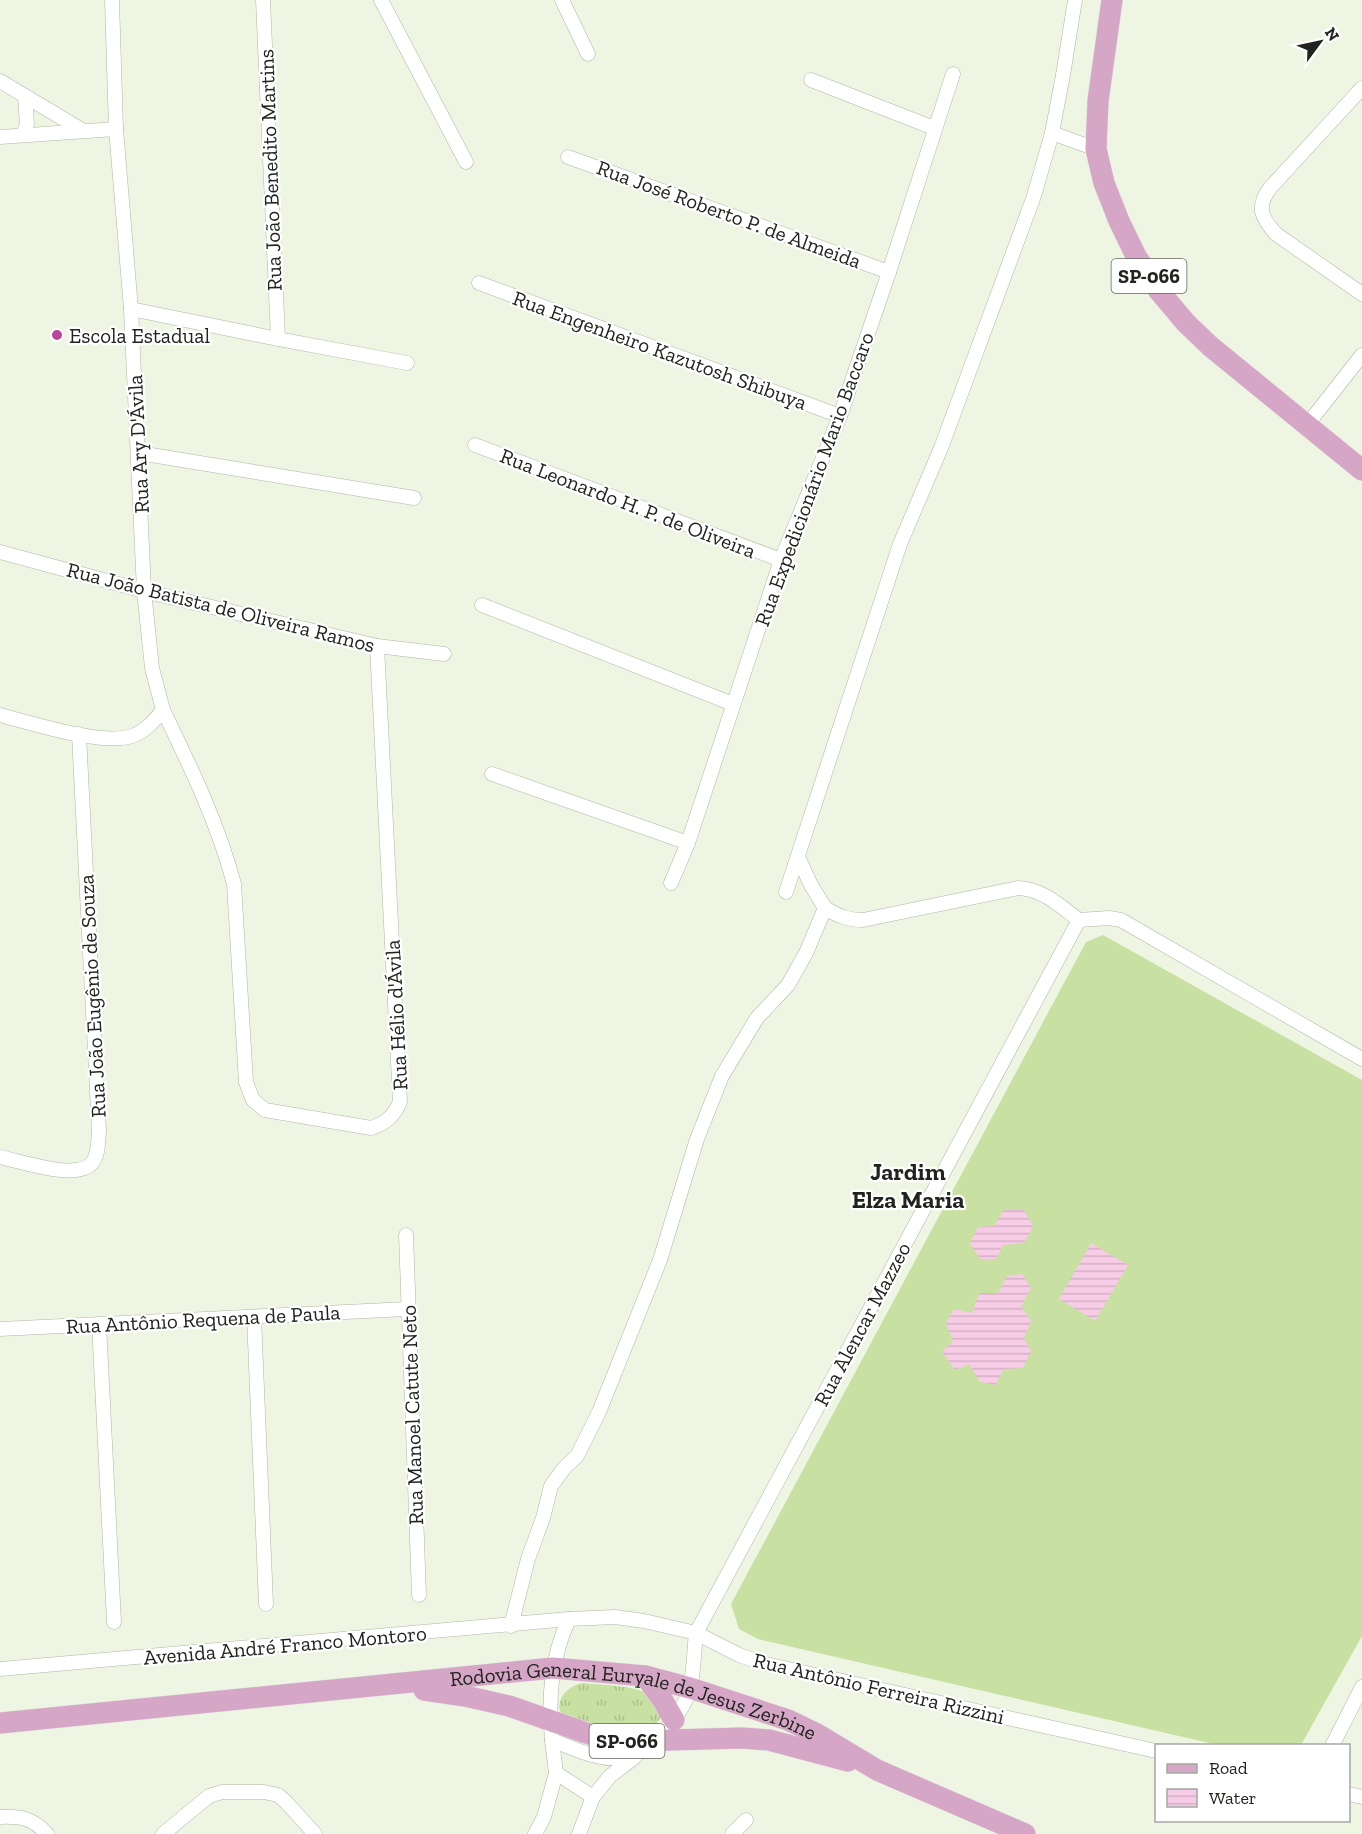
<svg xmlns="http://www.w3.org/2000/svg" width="1362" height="1834" font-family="'Zilla Slab',serif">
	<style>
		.grass { fill: url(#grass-tufts) }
		.pitch { fill: #c8e0a2 }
		.water { fill: url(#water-rules) }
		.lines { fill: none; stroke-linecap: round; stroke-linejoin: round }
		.minor-casing { stroke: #afb6a5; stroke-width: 15 }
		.primary-casing { stroke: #e0e0e0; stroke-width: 22 }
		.minor { stroke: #fff; stroke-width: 14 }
		.primary { stroke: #d5a6c6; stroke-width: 21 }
		.poi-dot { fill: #bc459b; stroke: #fff; stroke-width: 2 }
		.labels { text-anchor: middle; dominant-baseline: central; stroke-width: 4.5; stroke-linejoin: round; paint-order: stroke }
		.shield { fill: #fff; stroke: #646662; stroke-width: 1.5 }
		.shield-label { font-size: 20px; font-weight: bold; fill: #21241e }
		.street-label { font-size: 21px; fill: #21241e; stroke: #fff }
		.poi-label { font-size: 21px; fill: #21241e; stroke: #fff; text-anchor: start }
		.quarter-label { font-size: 24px; font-weight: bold; fill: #21241e; stroke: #fff }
	</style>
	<defs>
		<pattern id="grass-tufts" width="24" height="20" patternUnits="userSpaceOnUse" patternTransform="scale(1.5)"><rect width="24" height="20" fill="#c8e0a2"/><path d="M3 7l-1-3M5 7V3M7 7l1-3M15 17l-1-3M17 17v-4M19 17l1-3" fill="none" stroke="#acc08b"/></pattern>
		<pattern id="water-rules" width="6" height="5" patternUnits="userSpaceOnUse" patternTransform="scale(1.5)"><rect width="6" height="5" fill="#f7cce7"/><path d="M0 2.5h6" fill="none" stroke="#d3afc6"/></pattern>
	</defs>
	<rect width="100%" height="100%" fill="#eef6e3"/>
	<!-- grass -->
	<path class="grass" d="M583,1683C600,1685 638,1685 651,1696C654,1699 656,1705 658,1708C670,1732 628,1731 615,1731C605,1730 579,1726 570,1721C548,1709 564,1686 583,1683Z"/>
	<!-- pitch -->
	<polygon class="pitch" points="1103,935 1362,1080 1362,1636 1301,1745 1218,1745 758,1639 739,1629 731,1604 1086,942"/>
	<!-- water -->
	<g class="water">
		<polygon points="1004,1210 1024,1210 1033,1226 1024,1243 1003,1245 996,1259 980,1259 970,1243 978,1227 994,1226"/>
		<polygon points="1091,1243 1128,1265 1095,1321 1059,1299"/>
		<polygon points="1022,1274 1031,1288 1021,1306 1031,1321 1024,1338 1031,1351 1023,1368 1004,1369 995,1385 980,1382 969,1364 955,1370 942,1352 953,1341 946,1323 954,1309 972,1313 979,1293 998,1293 1007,1276"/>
	</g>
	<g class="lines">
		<defs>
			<g id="minor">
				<polyline points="263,0 278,339"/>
				<polyline points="381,0 466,162"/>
				<polyline points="562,0 588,54"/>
				<polyline points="811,80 934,128"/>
				<polyline points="0,81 82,130"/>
				<path d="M1362,88L1270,188C1256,207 1261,217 1276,234L1362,294"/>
				<polyline points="1052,133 1096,149"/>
				<polyline points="23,135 27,124 25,96"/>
				<polyline points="0,137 116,129"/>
				<polyline points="568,157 889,272"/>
				<polyline points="479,283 840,416"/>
				<polyline points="131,309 278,339 407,363"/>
				<polyline points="1307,425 1362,355"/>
				<polyline points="475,445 781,560"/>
				<polyline points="139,453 414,498"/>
				<polyline points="0,552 144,591 377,646 444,654"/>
				<polyline points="482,605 733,704"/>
				<path d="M163,710C190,766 218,823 234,884L246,1082L253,1100L265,1110L371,1128C386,1123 393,1117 400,1102L377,646"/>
				<path d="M0,715C32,723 102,746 132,736C146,731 154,721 163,710L152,668L144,591L131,309L116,129L112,0"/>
				<polyline points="492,774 688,843"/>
				<polyline points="671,883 688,843 781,560 840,416 889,272 953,74"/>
				<polyline points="786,892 900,544 941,448 1034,196 1052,133 1063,75 1075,0"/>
				<path d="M825,908C838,916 848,920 863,920L1018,888C1043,889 1060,906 1079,920"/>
				<polyline points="1079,920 1109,918 1121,920 1362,1059"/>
				<path d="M0,1157C21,1161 76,1181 92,1163C99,1154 98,1141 99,1131L79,734"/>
				<polyline points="406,1235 419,1595"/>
				<polyline points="254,1317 266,1604"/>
				<polyline points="99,1324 114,1622"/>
				<polyline points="0,1329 407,1309"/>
				<path d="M569,1619C551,1658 548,1697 552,1740C600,1760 634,1774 670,1725C678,1713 687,1702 690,1688C694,1671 694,1651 696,1633L1079,920"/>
				<polyline points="511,1626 528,1559 543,1518 551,1486 565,1467 577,1456 599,1412 660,1260 697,1139 722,1076 757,1018 788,985 806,953 825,908 811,885 798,857"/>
				<polyline points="0,1669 569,1619 615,1617 644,1621 696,1633 739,1655 766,1664 1156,1751"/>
				<polyline points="1332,1746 1362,1687"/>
				<polyline points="556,1773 593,1797"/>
				<polyline points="1348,1794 1362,1797"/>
				<path d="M0,1817C20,1816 33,1818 47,1834"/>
				<polyline points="163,1834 209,1796 222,1792 264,1792 278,1795 286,1802 315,1834"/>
				<polyline points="535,1834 544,1817 556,1773 552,1740"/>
				<polyline points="579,1834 593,1797 610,1776 635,1757"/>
				<polyline points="732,1834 746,1820"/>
			</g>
			<g id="primary">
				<polyline points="1112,0 1098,101 1096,149 1104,183 1119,221 1136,256 1159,291 1186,323 1210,346 1362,470"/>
				<polyline points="645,1676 662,1699 674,1720"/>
				<polyline points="424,1690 465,1696 509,1706 586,1733 611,1740 636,1741 741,1738 769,1740 848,1761"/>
				<path id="s1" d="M0,1723L553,1668L645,1676L690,1688L788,1720L817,1734L877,1770L1025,1834"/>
			</g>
		</defs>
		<!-- minor casing -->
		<use href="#minor" class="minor-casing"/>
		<!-- primary casing -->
		<use href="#primary" class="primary-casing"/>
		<!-- minor -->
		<use href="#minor" class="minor"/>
		<!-- primary -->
		<use href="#primary" class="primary"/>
	</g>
	<!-- markers -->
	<circle class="poi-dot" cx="57" cy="335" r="6"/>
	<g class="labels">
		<!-- shield labels -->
		<g class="shield">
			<rect x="1111.5" y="259" width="75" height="34" rx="4.5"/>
			<rect x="589.5" y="1724" width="75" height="34" rx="4.5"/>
		</g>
		<g class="shield-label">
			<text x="1149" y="276">SP-066</text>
			<text x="627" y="1741">SP-066</text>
		</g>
		<!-- street labels -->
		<g class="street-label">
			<text transform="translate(270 170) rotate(-92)">Rua João Benedito Martins</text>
			<text transform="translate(729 214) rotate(20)">Rua José Roberto P. de Almeida</text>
			<text transform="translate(660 350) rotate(20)">Rua Engenheiro Kazutosh Shibuya</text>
			<text transform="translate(138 444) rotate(-93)">Rua Ary D'Ávila</text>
			<text transform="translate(814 479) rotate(-70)">Rua Expedicionário Mario Baccaro</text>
			<text transform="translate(628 503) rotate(21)">Rua Leonardo H. P. de Oliveira</text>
			<text transform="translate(221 607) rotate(14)">Rua João Batista de Oliveira Ramos</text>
			<text transform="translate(92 996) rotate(-93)">Rua João Eugênio de Souza</text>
			<text transform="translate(396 1015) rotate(-93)">Rua Hélio d'Ávila</text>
			<text transform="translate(203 1319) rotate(-3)">Rua Antônio Requena de Paula</text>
			<text transform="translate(862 1324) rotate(-62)">Rua Alencar Mazzeo</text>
			<text transform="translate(412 1415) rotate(-92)">Rua Manoel Catute Neto</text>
			<text transform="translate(285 1645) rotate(-5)">Avenida André Franco Montoro</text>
			<text transform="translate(879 1688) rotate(13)">Rua Antônio Ferreira Rizzini</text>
			<text stroke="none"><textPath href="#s1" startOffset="640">Rodovia General Euryale de Jesus Zerbine</textPath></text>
		</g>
		<!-- poi labels -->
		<g class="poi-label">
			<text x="69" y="335">Escola Estadual</text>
		</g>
		<!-- quarter labels -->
		<g class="quarter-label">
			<text x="908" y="1171">Jardim<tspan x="908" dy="28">Elza Maria</tspan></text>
		</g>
	</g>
	<!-- legend -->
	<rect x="1155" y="1744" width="195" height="78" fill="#ffffff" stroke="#a6a7a5" stroke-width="1.5"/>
	<rect x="1167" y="1764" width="30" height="9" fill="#d5a6c6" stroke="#a6a7a5" stroke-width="1.5"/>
	<text x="1209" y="1774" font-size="18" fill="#21241e">Road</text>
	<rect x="1167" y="1789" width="30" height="18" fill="url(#water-rules)" stroke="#a6a7a5" stroke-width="1.5"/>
	<text x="1209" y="1804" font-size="18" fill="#21241e">Water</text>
	<!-- north arrow -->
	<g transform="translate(1320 42) rotate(57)" stroke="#ffffff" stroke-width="4.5" paint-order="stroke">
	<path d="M0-4.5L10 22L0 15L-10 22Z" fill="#21241e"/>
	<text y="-9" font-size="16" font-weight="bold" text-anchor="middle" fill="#21241e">N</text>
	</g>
</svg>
